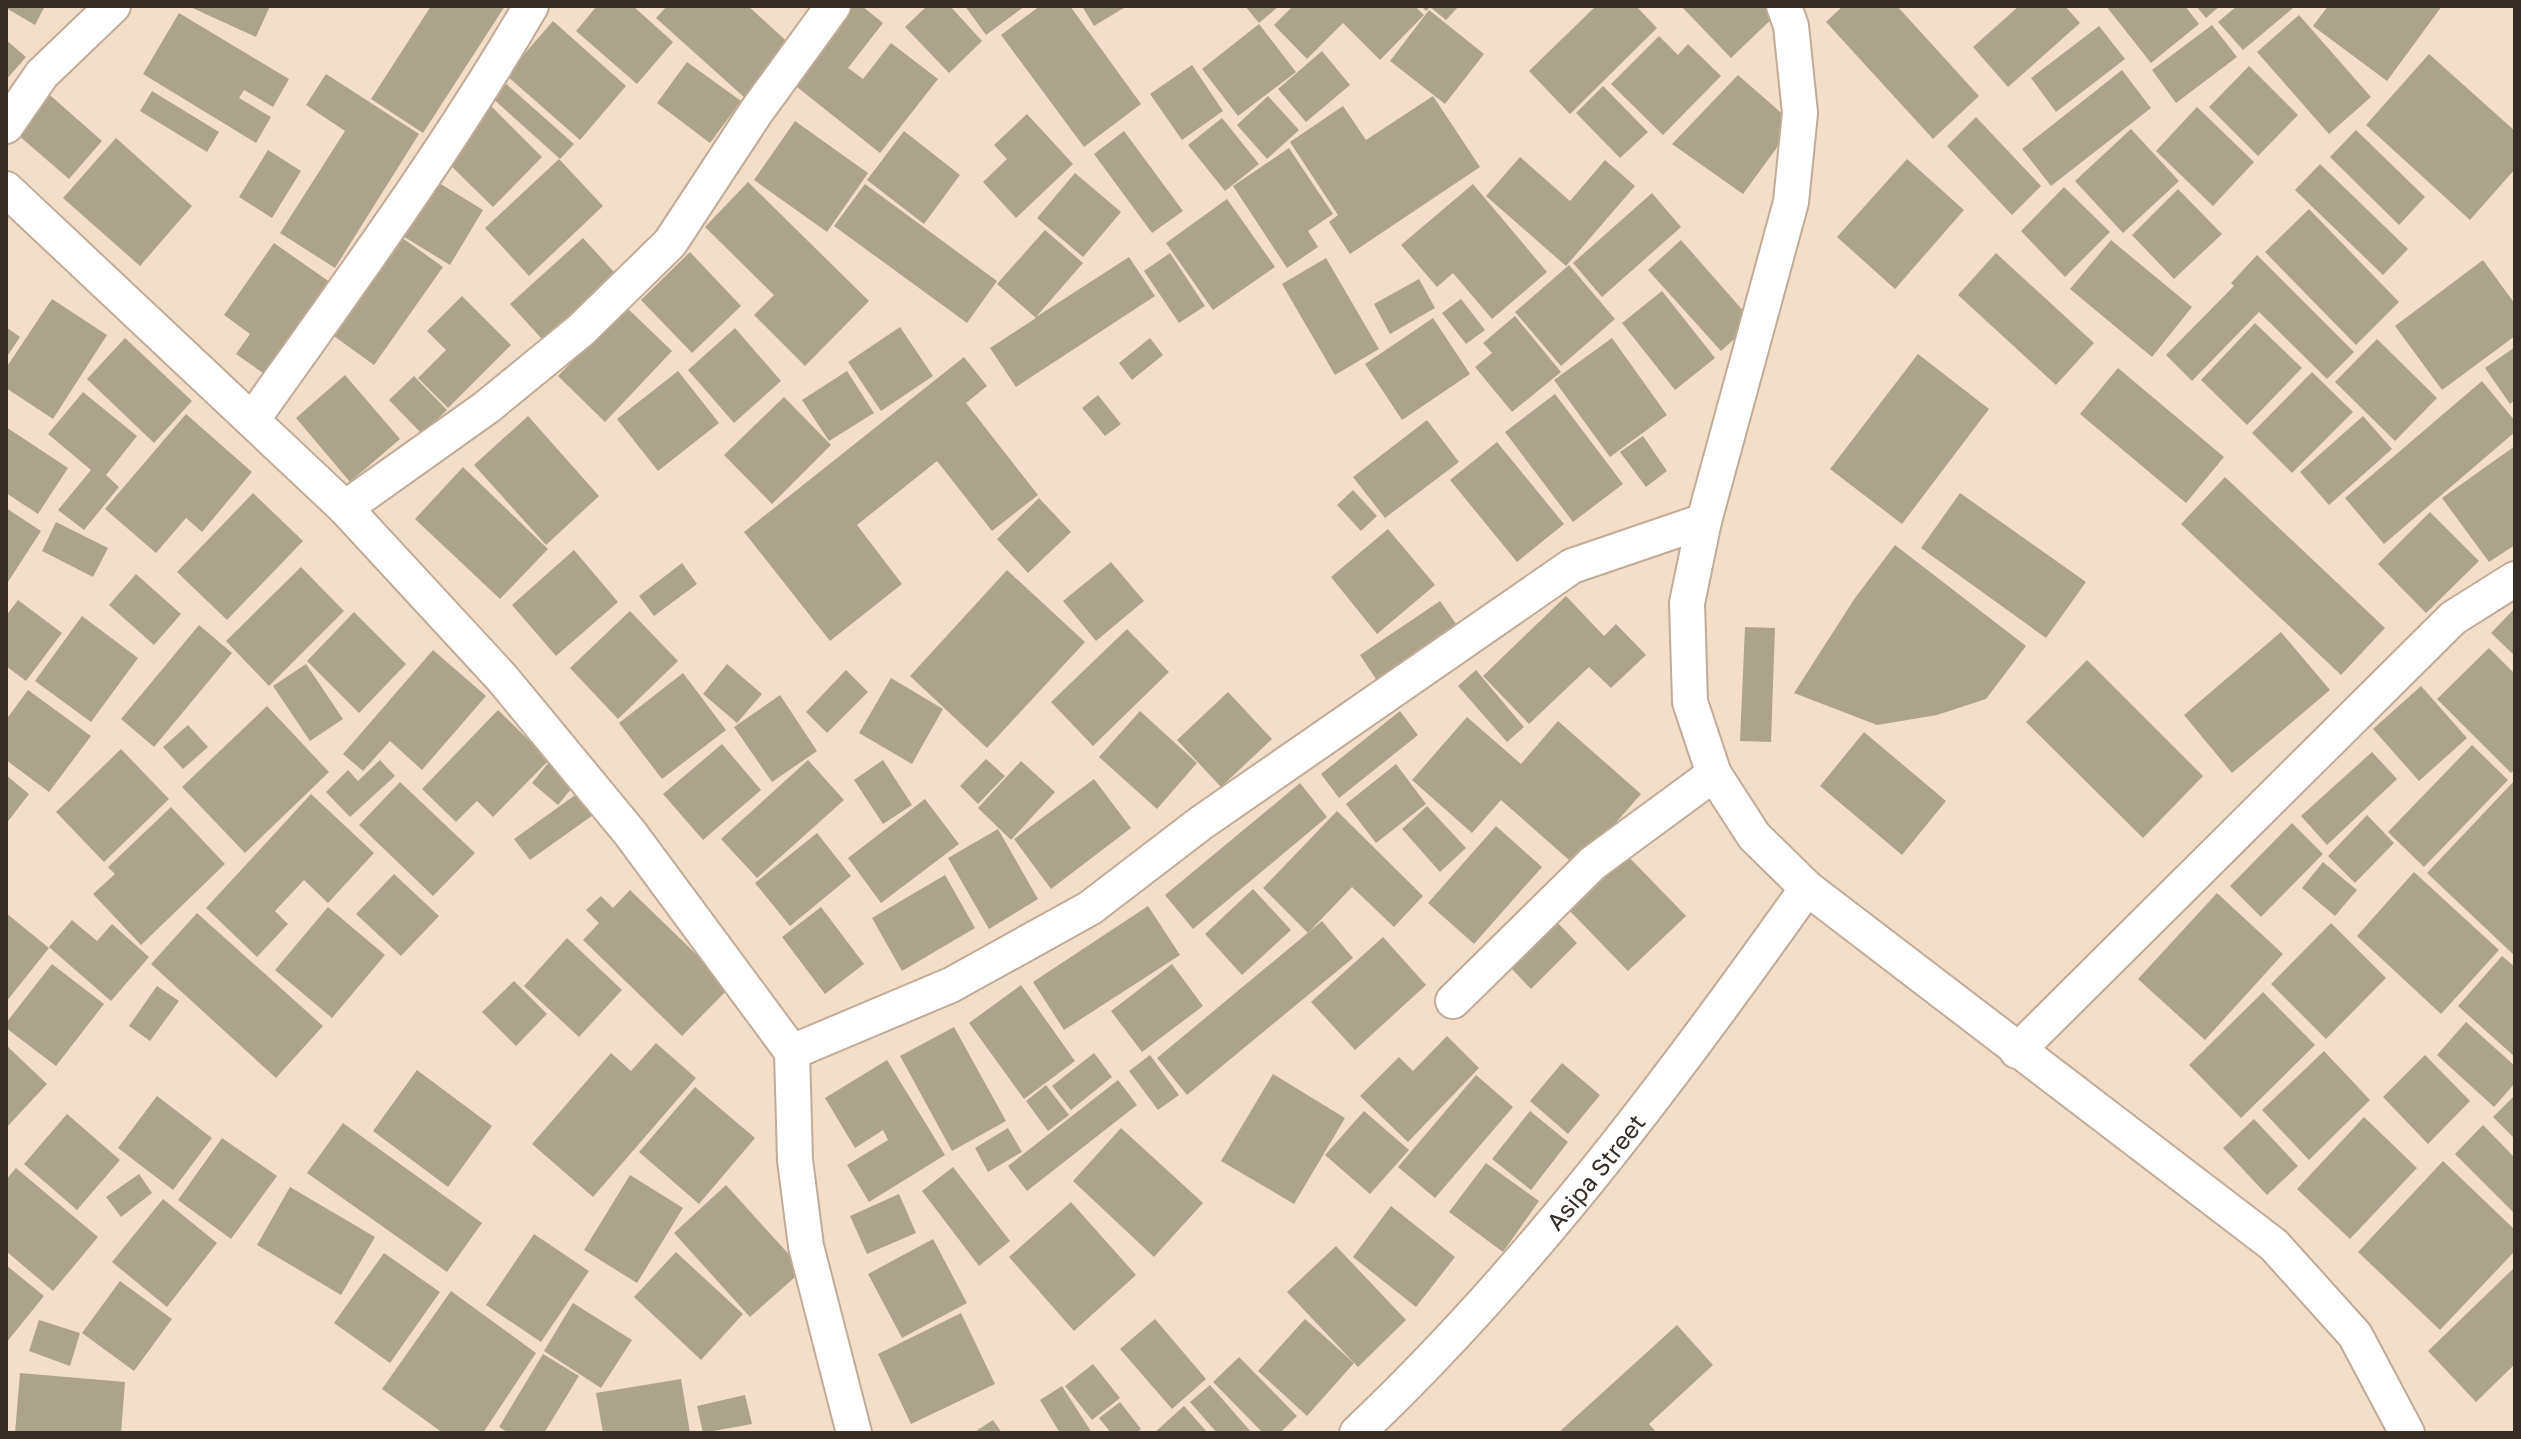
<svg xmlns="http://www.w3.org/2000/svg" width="2521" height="1439" font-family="'Golos Text',sans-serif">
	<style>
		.building { fill: #aba48b }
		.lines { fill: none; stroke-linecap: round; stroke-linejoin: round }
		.street-casing { stroke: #bfab98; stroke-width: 38 }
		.street { stroke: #fff; stroke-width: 34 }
		.labels { text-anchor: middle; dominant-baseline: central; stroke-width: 6; stroke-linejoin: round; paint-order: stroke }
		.street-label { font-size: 24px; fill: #352d26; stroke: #fdecdb }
	</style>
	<rect width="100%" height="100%" fill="#f3dec9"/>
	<!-- building -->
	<g class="building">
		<polygon points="6,6 45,6 35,25 6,8"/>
		<polygon points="188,6 270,6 256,37"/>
		<polygon points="431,6 505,6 423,133 371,99"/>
		<polygon points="597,6 633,6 673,42 637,84 576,31"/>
		<polygon points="667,6 748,6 792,46 745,98 656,18"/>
		<polygon points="851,6 862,6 883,23 848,68 863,79 891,43 938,79 880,153 792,83"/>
		<polygon points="927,6 950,6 982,41 949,73 905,27"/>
		<polygon points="965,6 1025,6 986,35"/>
		<polygon points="1040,6 1070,6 1141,104 1084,147 1001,35"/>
		<polygon points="1082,6 1127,6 1094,26"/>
		<polygon points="1245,6 1279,6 1259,23"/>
		<polygon points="1293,6 1415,6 1424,15 1380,60 1343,23 1307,59 1274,25"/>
		<polygon points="1421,6 1459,6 1446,20 1430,7 1426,11"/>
		<polygon points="1596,6 1636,6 1657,28 1570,114 1529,71"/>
		<polygon points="1681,6 1781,6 1783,8 1731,58"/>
		<polygon points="1843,6 1897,6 1979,96 1933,139 1826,22"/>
		<polygon points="2019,6 2065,6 2080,23 2008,87 1973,47"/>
		<polygon points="2106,6 2185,6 2199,24 2151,63"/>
		<polygon points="2196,6 2220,6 2206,18"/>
		<polygon points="2237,6 2292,6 2293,8 2243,50 2218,22"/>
		<polygon points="2328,6 2442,6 2387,81 2313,26"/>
		<polygon points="1429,10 1484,54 1445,104 1390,61"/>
		<polygon points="179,13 289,79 273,107 244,90 239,98 271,117 256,143 143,74"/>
		<polygon points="2299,15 2371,97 2329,134 2257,52"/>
		<polygon points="553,21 626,86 580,140 506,75"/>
		<polygon points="1259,24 1296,72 1238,116 1202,69"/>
		<polygon points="2212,25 2237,57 2176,103 2152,70"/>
		<polygon points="2099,26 2125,59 2056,112 2031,78"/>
		<polygon points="1659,36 1678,55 1688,44 1721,76 1663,135 1611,84"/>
		<polygon points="6,40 26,57 6,80"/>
		<polygon points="1322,51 1350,85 1306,122 1278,89"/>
		<polygon points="2429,54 2515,131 2515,169 2470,220 2366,125"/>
		<polygon points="687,62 741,101 710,143 657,103"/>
		<polygon points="1192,65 1223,111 1182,140 1150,94"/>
		<polygon points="2249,66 2298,115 2258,156 2209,107"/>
		<polygon points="2122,70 2151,108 2051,186 2022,149"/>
		<polygon points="326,74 419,134 335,268 280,233 345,131 306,105"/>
		<polygon points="1738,75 1794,124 1743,194 1672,144"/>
		<polygon points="503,81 574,144 560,159 490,96"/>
		<polygon points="1603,86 1648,132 1620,158 1576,113"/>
		<polygon points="43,89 102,141 69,179 10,128"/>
		<polygon points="152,91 219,132 207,152 140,111"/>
		<polygon points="1268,96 1299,130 1267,159 1237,125"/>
		<polygon points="1433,96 1480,167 1350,254 1329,222 1338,215 1290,142 1343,106 1366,140"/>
		<polygon points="490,105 542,157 493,207 441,156"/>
		<polygon points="2197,107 2254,162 2213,206 2156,151"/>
		<polygon points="1027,114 1073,164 1016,218 983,182 1007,159 994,145"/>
		<polygon points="1976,117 2041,186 2012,215 1947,146"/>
		<polygon points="1222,118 1259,164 1225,191 1188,145"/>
		<polygon points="795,121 868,173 827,232 754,180"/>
		<polygon points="2131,129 2179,181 2123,233 2075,181"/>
		<polygon points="2356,130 2425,197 2399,225 2330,157"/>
		<polygon points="904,131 960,175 924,224 867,180"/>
		<polygon points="1124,131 1183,211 1152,233 1094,154"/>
		<polygon points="116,138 192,206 140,266 63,198"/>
		<polygon points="1289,148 1333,214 1308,231 1318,247 1287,268 1233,186"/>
		<polygon points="268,150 301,171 272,218 239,197"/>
		<polygon points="1520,157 1570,201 1605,160 1635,186 1566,266 1486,196"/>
		<polygon points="559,159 603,206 529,276 485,228"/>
		<polygon points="1907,159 1964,210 1895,289 1837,237"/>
		<polygon points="2320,164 2408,249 2383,275 2295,190"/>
		<polygon points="1075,173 1121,212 1083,257 1037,218"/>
		<polygon points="431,178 483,210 450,265 398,233"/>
		<polygon points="748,182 869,301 805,366 754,315 774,295 705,227"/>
		<polygon points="865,184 997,281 967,323 834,226"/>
		<polygon points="1473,184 1547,272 1492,319 1453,273 1437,287 1401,245"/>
		<polygon points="2064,187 2110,232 2065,277 2021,231"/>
		<polygon points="2178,189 2222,234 2174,279 2132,235"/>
		<polygon points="1652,193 1681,227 1602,297 1573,263"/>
		<polygon points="1227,199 1275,267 1213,310 1166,243"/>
		<polygon points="2309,209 2399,302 2356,345 2265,252"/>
		<polygon points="1045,230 1083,263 1036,317 1129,257 1155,296 1016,387 990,348 1036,318 997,284"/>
		<polygon points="401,237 443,267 374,365 331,334"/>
		<polygon points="583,238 624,283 551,349 510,304"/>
		<polygon points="1681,240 1753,322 1721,351 1648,270"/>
		<polygon points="2111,240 2192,307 2152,357 2070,289"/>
		<polygon points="274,243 334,285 270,378 236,354 250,334 224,315"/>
		<polygon points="690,252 741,306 692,353 641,300"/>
		<polygon points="1170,253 1205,306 1179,323 1144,271"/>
		<polygon points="1996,253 2094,343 2056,385 1958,295"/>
		<polygon points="2257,255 2354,352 2327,379 2259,312 2192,381 2166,355 2234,286 2231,283"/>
		<polygon points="1326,258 1379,349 1335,375 1282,284"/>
		<polygon points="2483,260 2515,304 2515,336 2442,390 2395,326"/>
		<polygon points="1569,265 1615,319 1561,366 1515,312"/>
		<polygon points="1419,279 1435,308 1390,334 1374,304"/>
		<polygon points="1662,291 1715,358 1675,390 1622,323"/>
		<polygon points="462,296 511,345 448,408 418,378 446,350 427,331"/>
		<polygon points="52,299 107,335 53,419 6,388 6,368"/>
		<polygon points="1461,299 1485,330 1466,344 1442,313"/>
		<polygon points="625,306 672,351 605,422 558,376"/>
		<polygon points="1515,316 1561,372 1512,412 1475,367 1492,353 1483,343"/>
		<polygon points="1433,318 1470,374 1402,420 1365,364"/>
		<polygon points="2255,323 2302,368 2247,425 2201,380"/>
		<polygon points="6,327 20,337 6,358"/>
		<polygon points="900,327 933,376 881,411 848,362"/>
		<polygon points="735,328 781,381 734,423 688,370"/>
		<polygon points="125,338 192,401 154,443 87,379"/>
		<polygon points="1150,338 1163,355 1132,380 1119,363"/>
		<polygon points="1612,338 1667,415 1610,457 1554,380"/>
		<polygon points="2377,339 2437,398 2395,441 2335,382"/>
		<polygon points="2515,347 2515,400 2510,404 2485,368"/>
		<polygon points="1918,354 1989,409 1902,524 1830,469"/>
		<polygon points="964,357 987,386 966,403 1038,495 992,531 937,461 857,525 902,584 830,641 744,532"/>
		<polygon points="2118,368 2224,457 2186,503 2080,414"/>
		<polygon points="678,371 719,423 658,471 617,419"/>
		<polygon points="847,371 874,413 829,441 802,400"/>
		<polygon points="2312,372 2353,412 2292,473 2252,433"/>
		<polygon points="345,375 400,439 350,482 296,418"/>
		<polygon points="414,376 447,410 422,434 389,400"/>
		<polygon points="2482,381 2515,421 2515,432 2384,544 2345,498"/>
		<polygon points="83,392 137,436 106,475 119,487 84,530 58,510 91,470 48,434"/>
		<polygon points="1555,394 1623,484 1573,522 1505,432"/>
		<polygon points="1098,395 1121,424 1105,436 1082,408"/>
		<polygon points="784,397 831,445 772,504 724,455"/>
		<polygon points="186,414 252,472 202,532 186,518 156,553 105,509"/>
		<polygon points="528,416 599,496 546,545 474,465"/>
		<polygon points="2363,416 2392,449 2329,505 2300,472"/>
		<polygon points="1427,420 1459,462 1385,518 1353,477"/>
		<polygon points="6,427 68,468 38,514 6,493"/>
		<polygon points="1643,436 1667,471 1646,487 1620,452"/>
		<polygon points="1497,442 1564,524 1517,562 1450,480"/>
		<polygon points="2515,446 2515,545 2489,562 2442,498"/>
		<polygon points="463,467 548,549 500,599 415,519"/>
		<polygon points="2225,477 2385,628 2341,675 2181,524"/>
		<polygon points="1353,490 1377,516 1361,531 1337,505"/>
		<polygon points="253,493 303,541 227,620 177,572"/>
		<polygon points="1960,493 2086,582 2046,638 1921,548"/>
		<polygon points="1039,498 1071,532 1028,573 997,539"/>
		<polygon points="6,508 41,531 6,585"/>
		<polygon points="2430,512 2479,561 2426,613 2378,564"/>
		<polygon points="56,522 108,548 93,577 42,551"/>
		<polygon points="1388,529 1435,585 1377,634 1331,577"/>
		<polygon points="1895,545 2026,646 1986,699 1937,715 1877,725 1794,693 1855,598"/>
		<polygon points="574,550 618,602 556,656 512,605"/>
		<polygon points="1111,562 1144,601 1096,641 1063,601"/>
		<polygon points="682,563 697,584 654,616 639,596"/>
		<polygon points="301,567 344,611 269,686 226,641"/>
		<polygon points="1007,570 1085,642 987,748 910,676"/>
		<polygon points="136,574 181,614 154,645 109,605"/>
		<polygon points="1566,596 1604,636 1616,624 1646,655 1611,688 1589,667 1529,724 1483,676"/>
		<polygon points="18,600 62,633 26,681 6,666 6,616"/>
		<polygon points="1440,601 1461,631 1380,685 1360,655"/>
		<polygon points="2515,608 2515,656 2491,633"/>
		<polygon points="630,611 678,661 618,719 570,668"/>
		<polygon points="354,612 406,664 359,713 307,661"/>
		<polygon points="82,616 138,658 91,722 35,681"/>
		<polygon points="199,625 232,653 154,747 121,719"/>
		<polygon points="1745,627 1775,628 1771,742 1740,741"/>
		<polygon points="1127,629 1169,672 1093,746 1051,702"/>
		<polygon points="2281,632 2330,690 2232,773 2184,715"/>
		<polygon points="2489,648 2515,674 2515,769 2511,773 2437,699"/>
		<polygon points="433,650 486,696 422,770 390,741 363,771 343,754"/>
		<polygon points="2087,660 2203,776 2143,838 2026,722"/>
		<polygon points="306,664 343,719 310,741 273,686"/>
		<polygon points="727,664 762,694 737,723 703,694"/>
		<polygon points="846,670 868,692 827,733 806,712"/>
		<polygon points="1476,670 1524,727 1507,742 1458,686"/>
		<polygon points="683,673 726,730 662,779 619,723"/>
		<polygon points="891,678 943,709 912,764 859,733"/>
		<polygon points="2421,686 2467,738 2419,781 2373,729"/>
		<polygon points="28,690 91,736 49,792 6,760 6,720"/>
		<polygon points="1228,692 1272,739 1221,787 1177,740"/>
		<polygon points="780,695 817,751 772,782 734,727"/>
		<polygon points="267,706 329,772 245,853 182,787"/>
		<polygon points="498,710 549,760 493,817 477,801 456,822 422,789"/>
		<polygon points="1140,711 1197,763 1157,809 1099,757"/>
		<polygon points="1400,711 1418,735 1339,798 1321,774"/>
		<polygon points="1467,717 1521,764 1558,721 1641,794 1577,867 1501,800 1472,833 1412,780"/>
		<polygon points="188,725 208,747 183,769 163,747"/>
		<polygon points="1864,732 1946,801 1902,855 1820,786"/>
		<polygon points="722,744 761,790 703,840 663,794"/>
		<polygon points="2472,745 2508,780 2424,867 2388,832"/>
		<polygon points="121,749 169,799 104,862 56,812"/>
		<polygon points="2372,752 2397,779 2327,845 2301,816"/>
		<polygon points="986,759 1005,776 978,804 960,786"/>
		<polygon points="380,760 395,776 350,817 326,792 348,770 358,781"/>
		<polygon points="808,760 844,800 757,878 721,839"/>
		<polygon points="883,760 912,805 883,824 854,780"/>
		<polygon points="1021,761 1055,792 1011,840 978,808"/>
		<polygon points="549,762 575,784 558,805 532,783"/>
		<polygon points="1396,764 1426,804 1376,843 1346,804"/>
		<polygon points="6,775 29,794 6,824"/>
		<polygon points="1094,779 1131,828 1051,889 1014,839"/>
		<polygon points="2515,780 2515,956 2427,873"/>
		<polygon points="400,782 475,853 433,896 359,825"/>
		<polygon points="1300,783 1327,817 1193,929 1165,895"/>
		<polygon points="585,788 600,810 530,860 514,839"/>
		<polygon points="311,794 374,853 328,903 304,880 275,911 288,924 257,957 206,908"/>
		<polygon points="925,799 959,844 881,903 848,858"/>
		<polygon points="1427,806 1466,848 1440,872 1402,829"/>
		<polygon points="171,807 225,864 141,945 93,894 115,874 108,867"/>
		<polygon points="1337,811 1423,896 1394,927 1352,887 1308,933 1263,888"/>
		<polygon points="2367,815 2394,843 2355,883 2328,856"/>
		<polygon points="2292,823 2323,854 2261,917 2230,886"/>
		<polygon points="1496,826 1542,867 1474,944 1428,903"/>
		<polygon points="998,829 1038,899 989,929 948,858"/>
		<polygon points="817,833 851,876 790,926 755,883"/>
		<polygon points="1624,852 1686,916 1628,971 1567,908"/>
		<polygon points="2323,862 2357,890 2335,916 2302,888"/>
		<polygon points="2414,872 2499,950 2441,1014 2357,936"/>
		<polygon points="394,874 439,916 401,956 356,914"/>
		<polygon points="945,875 975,928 902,971 872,918"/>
		<polygon points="1253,889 1291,930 1242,975 1205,934"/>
		<polygon points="630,890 730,987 682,1036 583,940 599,923 586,910 601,896 613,908"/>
		<polygon points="2217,893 2283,954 2205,1040 2138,979"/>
		<polygon points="1148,906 1180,955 1064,1030 1033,982"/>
		<polygon points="328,907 385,955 332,1018 275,970"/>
		<polygon points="821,907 864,964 825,994 782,937"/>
		<polygon points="6,913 49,948 6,1002"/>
		<polygon points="197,913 323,1026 276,1078 151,964"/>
		<polygon points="72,920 97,941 112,924 149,957 111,1001 49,947"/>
		<polygon points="1555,920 1577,943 1531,989 1509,966"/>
		<polygon points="1322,921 1353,958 1187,1095 1157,1058"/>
		<polygon points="2331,923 2386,978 2326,1039 2271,984"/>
		<polygon points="1383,937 1426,985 1355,1050 1311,1002"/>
		<polygon points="567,938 622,990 579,1037 524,986"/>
		<polygon points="2502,956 2515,967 2515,1057 2458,1006"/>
		<polygon points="52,964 104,1004 56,1066 6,1028 6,1023"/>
		<polygon points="1172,964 1203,1006 1142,1052 1111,1011"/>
		<polygon points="514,981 547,1014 516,1046 482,1012"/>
		<polygon points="1021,985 1075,1061 1024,1099 969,1023"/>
		<polygon points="157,986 179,1001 150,1041 129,1026"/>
		<polygon points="2263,992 2315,1045 2241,1118 2189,1065"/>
		<polygon points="2466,1022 2515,1066 2515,1083 2494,1107 2437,1055"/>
		<polygon points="954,1027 1006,1121 952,1151 900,1056"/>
		<polygon points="1447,1036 1479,1068 1408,1142 1360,1096 1399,1057 1413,1071"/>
		<polygon points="656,1043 696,1078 593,1197 532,1144 611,1053 631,1071"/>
		<polygon points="6,1045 47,1084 6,1128"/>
		<polygon points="2324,1051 2370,1100 2309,1160 2262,1110"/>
		<polygon points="1094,1053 1112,1077 1071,1110 1052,1086"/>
		<polygon points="1150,1055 1179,1095 1158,1110 1129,1071"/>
		<polygon points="2425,1055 2470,1101 2428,1144 2383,1097"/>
		<polygon points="887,1060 945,1155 869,1202 847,1165 888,1140 883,1130 855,1148 825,1098"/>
		<polygon points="1562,1063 1600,1095 1568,1134 1530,1101"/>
		<polygon points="417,1070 492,1126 448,1187 373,1131"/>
		<polygon points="1273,1074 1345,1118 1294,1204 1221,1161"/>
		<polygon points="1476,1075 1513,1107 1435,1198 1398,1167"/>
		<polygon points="1118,1080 1137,1105 1027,1191 1008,1166"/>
		<polygon points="1046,1085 1069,1115 1048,1131 1026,1101"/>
		<polygon points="695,1087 755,1138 699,1204 639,1152"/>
		<polygon points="2515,1095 2515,1139 2493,1117"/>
		<polygon points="157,1096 212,1138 173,1190 118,1148"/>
		<polygon points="1364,1111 1409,1150 1370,1194 1325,1155"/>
		<polygon points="1530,1111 1568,1142 1531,1190 1492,1159"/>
		<polygon points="67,1114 120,1160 77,1210 24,1164"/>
		<polygon points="2364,1117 2417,1168 2350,1239 2297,1189"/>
		<polygon points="2254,1119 2298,1166 2267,1195 2223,1148"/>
		<polygon points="343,1123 482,1223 447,1272 307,1173"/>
		<polygon points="2483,1125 2515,1158 2515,1214 2455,1154"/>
		<polygon points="1008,1128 1022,1152 988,1172 975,1148"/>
		<polygon points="1121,1128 1203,1203 1154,1257 1073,1181"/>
		<polygon points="222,1138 277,1176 231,1239 178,1200"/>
		<polygon points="2443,1161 2515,1230 2515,1251 2440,1330 2358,1252"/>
		<polygon points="1486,1163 1539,1201 1503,1252 1449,1212"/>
		<polygon points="953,1167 1010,1241 979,1266 922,1191"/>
		<polygon points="16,1168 98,1237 53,1291 6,1251 6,1180"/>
		<polygon points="139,1174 152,1193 121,1217 106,1197"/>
		<polygon points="630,1175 683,1208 637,1283 584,1250"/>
		<polygon points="726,1185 803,1270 750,1317 674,1233"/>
		<polygon points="290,1187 375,1237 341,1295 257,1245"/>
		<polygon points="899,1194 916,1233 867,1254 850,1216"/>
		<polygon points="163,1199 217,1243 167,1307 112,1262"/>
		<polygon points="1071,1202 1136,1275 1074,1331 1009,1257"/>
		<polygon points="1391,1206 1455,1257 1416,1307 1353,1257"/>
		<polygon points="534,1234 589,1271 541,1342 486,1305"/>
		<polygon points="933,1239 967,1303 902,1338 868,1274"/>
		<polygon points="1336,1246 1406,1320 1358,1367 1287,1292"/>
		<polygon points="676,1252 743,1314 701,1360 634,1297"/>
		<polygon points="384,1253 440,1292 390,1363 334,1323"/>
		<polygon points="6,1265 44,1296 6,1343"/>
		<polygon points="2515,1267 2515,1364 2476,1402 2428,1351"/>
		<polygon points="120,1281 172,1319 134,1371 82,1333"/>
		<polygon points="451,1291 536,1353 483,1433 443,1433 382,1389"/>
		<polygon points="573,1303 632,1340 601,1388 544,1351"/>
		<polygon points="961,1313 995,1384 911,1424 878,1354"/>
		<polygon points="1155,1319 1206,1379 1172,1409 1120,1349"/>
		<polygon points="1305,1319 1354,1363 1307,1416 1258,1371"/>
		<polygon points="39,1320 80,1333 70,1366 29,1351"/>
		<polygon points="1677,1325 1713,1365 1649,1424 1657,1433 1558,1433"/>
		<polygon points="543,1354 579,1376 544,1433 509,1433 499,1427"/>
		<polygon points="1239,1357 1297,1416 1280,1433 1263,1433 1213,1382"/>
		<polygon points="1093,1364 1120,1398 1092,1420 1065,1386"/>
		<polygon points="20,1373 125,1382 121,1433 15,1433"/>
		<polygon points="681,1379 690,1433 603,1433 596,1393"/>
		<polygon points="1210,1385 1252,1433 1217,1433 1190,1402"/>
		<polygon points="1062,1386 1092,1433 1060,1433 1040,1400"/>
		<polygon points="745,1395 752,1424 703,1433 697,1406"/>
		<polygon points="1120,1402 1141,1429 1136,1433 1111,1433 1099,1418"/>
		<polygon points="1184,1406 1208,1433 1154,1433"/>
		<polygon points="993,1420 1002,1433 973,1433"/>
	</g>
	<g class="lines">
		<defs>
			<g id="street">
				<polyline points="1784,6 1791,26 1800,113 1791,202 1704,521 1687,603 1690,702 1714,774 1754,836 1807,888 2274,1245 2355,1335 2407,1433"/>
				<polyline points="6,126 42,74 113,6"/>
				<polyline points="6,189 345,508 502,678 630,833 792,1052 795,1160 806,1246 854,1433"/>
				<path d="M252,420C349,284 447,150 531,6"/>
				<polyline points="345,508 487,407 581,330 670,243 756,112 833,6"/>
				<polyline points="1453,1001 1593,863 1714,774"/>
				<polyline points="2017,1051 2453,618 2515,579"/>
				<polyline points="792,1052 951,985 1090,908 1201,823 1572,566 1704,521"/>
				<path id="s1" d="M1357,1433C1528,1271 1671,1080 1807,888"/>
			</g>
		</defs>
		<!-- street casing -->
		<use href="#street" class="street-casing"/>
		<!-- street -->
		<use href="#street" class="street"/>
	</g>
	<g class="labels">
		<!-- street labels -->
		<g class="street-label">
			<text stroke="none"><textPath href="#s1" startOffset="354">Asipa Street</textPath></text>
		</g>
	</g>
	<!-- border -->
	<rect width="2521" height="1439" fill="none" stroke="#352d26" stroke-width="16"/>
</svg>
